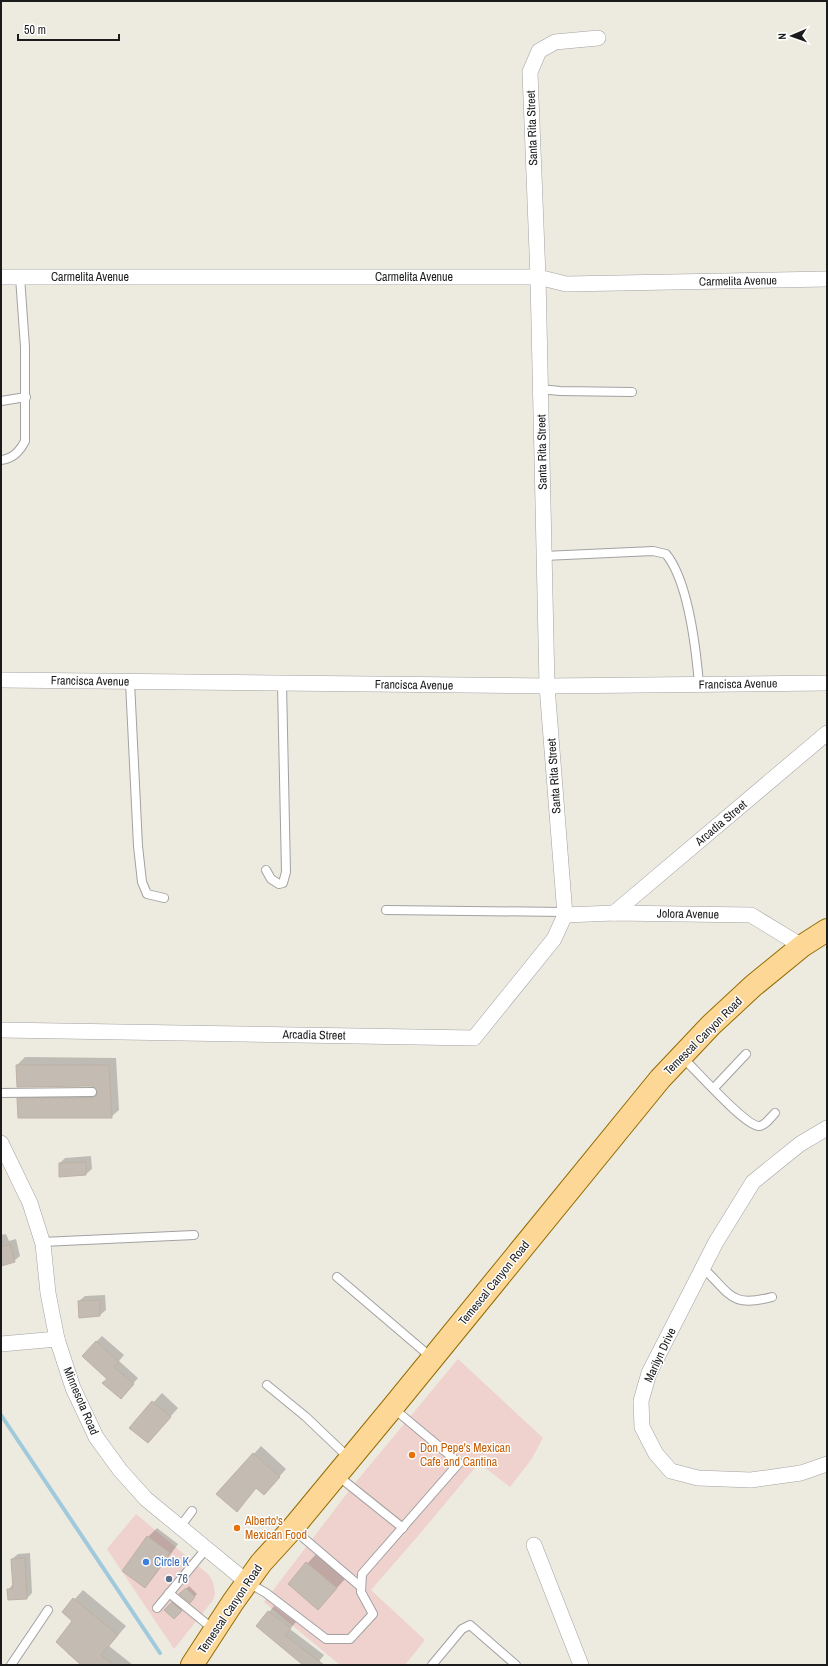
<svg xmlns="http://www.w3.org/2000/svg" width="828" height="1666" font-family="'Archivo Narrow',sans-serif">
	<style>
		.commercial { fill: #efd2ce }
		.shadow { fill: #0003 }
		.lines { fill: none; stroke-linecap: round; stroke-linejoin: round }
		.stream { stroke: #9fcadc; stroke-width: 4 }
		.building { fill: #c4bcb3; stroke: #bfb1a2 }
		.service-casing { stroke: #a2a2a2; stroke-width: 10 }
		.minor-casing { stroke: #a2a2a2; stroke-width: 16 }
		.primary-casing { stroke: #926c00; stroke-width: 24 }
		.service { stroke: #fff; stroke-width: 8 }
		.minor { stroke: #fff; stroke-width: 15 }
		.primary { stroke: #fdd795; stroke-width: 22 }
		.food-dot { fill: #e8710a; stroke: #fff; stroke-width: 1.5 }
		.shop-dot { fill: #3f7fe0; stroke: #fff; stroke-width: 1.5 }
		.service-dot { fill: #5c6f8a; stroke: #fff; stroke-width: 1.5 }
		.labels { text-anchor: middle; dominant-baseline: central; stroke-width: 3; stroke-linejoin: round; paint-order: stroke }
		.street-label { font-size: 12px; fill: #1b1b1b; stroke: #fff }
		.food-label { font-size: 12px; fill: #c56008; stroke: #fff; text-anchor: start }
		.shop-label { font-size: 12px; fill: #366cbe; stroke: #fff; text-anchor: start }
		.service-label { font-size: 12px; fill: #4e5e75; stroke: #fff; text-anchor: start }
	</style>
	<rect width="100%" height="100%" fill="#edeae0"/>
	<!-- commercial -->
	<g class="commercial">
		<polygon points="458,1359 543,1438 531,1460 510,1487 479,1463 418,1536 371,1590 425,1640 405,1665 340,1665 264,1602 355,1483"/>
		<polygon points="136,1514 209,1575 213,1582 215,1594 213,1600 174,1649 107,1549"/>
	</g>
	<!-- shadow -->
	<g class="shadow">
		<polygon points="25,1057 116,1058 119,1110 111,1117 18,1099 26,1091 98,1090 92,1086 17,1065"/>
		<polygon points="91,1156 92,1169 86,1174 60,1163 65,1158"/>
		<polygon points="6,1234 9,1241 16,1239 20,1256 14,1261 1,1265 1,1235"/>
		<polygon points="105,1295 106,1310 100,1315 80,1316 79,1301 85,1296"/>
		<polygon points="102,1336 124,1355 119,1361 138,1378 126,1392 96,1342"/>
		<polygon points="162,1393 178,1408 156,1433 131,1427"/>
		<polygon points="261,1446 286,1469 271,1486 257,1487 237,1510 218,1494"/>
		<polygon points="157,1528 178,1544 153,1578 145,1587 123,1571 148,1537"/>
		<polygon points="30,1553 32,1593 27,1598 8,1590 13,1584 12,1559 18,1554"/>
		<polygon points="316,1554 345,1579 318,1609 289,1584"/>
		<polygon points="189,1586 197,1594 190,1602 181,1594"/>
		<polygon points="83,1590 126,1626 109,1646 133,1665 83,1665 68,1654 74,1621 63,1612"/>
		<polygon points="175,1600 184,1608 174,1618 166,1610"/>
		<polygon points="274,1606 296,1622 290,1629 324,1655 316,1665 305,1665 257,1626"/>
	</g>
	<g class="lines">
		<!-- stream -->
		<polyline class="stream" points="1,1415 160,1653"/>
	</g>
	<!-- building -->
	<g class="building">
		<polygon points="16,1065 109,1065 112,1118 18,1118 17,1098 92,1098 97,1095 97,1092 92,1086 17,1087"/>
		<polygon points="86,1162 86,1175 59,1177 59,1163"/>
		<polygon points="10,1244 15,1262 1,1266 1,1247"/>
		<polygon points="100,1300 100,1316 79,1318 78,1301"/>
		<polygon points="96,1341 119,1362 114,1367 134,1384 121,1399 102,1383 107,1379 82,1356"/>
		<polygon points="152,1401 171,1417 148,1443 129,1428"/>
		<polygon points="253,1453 280,1477 264,1495 256,1488 237,1512 216,1494"/>
		<polygon points="147,1536 170,1553 145,1588 122,1571"/>
		<polygon points="25,1558 27,1599 8,1600 7,1589 13,1589 11,1559"/>
		<polygon points="306,1562 337,1588 318,1610 288,1584"/>
		<polygon points="186,1588 195,1597 190,1603 179,1594"/>
		<polygon points="73,1598 118,1635 101,1655 114,1665 81,1665 56,1642 72,1621 62,1612"/>
		<polygon points="172,1602 182,1611 174,1619 164,1610"/>
		<polygon points="268,1611 291,1628 285,1635 324,1665 303,1665 256,1626"/>
	</g>
	<g class="lines">
		<defs>
			<g id="service">
				<polyline points="540,389 560,391 632,392"/>
				<polyline points="1,401 26,397"/>
				<path d="M1,460C13,459 20,451 25,441V347L20,277"/>
				<path d="M544,556L653,551L666,554C688,581 696,649 699,684"/>
				<polyline points="130,682 138,846 142,882 147,894 164,898"/>
				<polyline points="266,870 271,879 279,884 283,883 286,872 282,684"/>
				<polyline points="386,910 564,912"/>
				<path d="M682,1057C695,1069 745,1126 759,1126C765,1126 771,1117 775,1113"/>
				<polyline points="714,1088 746,1054"/>
				<polyline points="1,1093 92,1092"/>
				<polyline points="42,1242 194,1235"/>
				<path d="M703,1268C731,1294 730,1308 772,1297"/>
				<polyline points="337,1277 432,1358"/>
				<polyline points="267,1385 306,1417 349,1458"/>
				<polyline points="338,1476 403,1528"/>
				<polyline points="180,1527 192,1511"/>
				<polyline points="293,1529 361,1587"/>
				<polyline points="247,1582 266,1593 326,1639 350,1639 373,1614 361,1592 362,1574 459,1463 393,1408"/>
				<polyline points="169,1593 213,1629"/>
				<polyline points="157,1608 206,1549"/>
				<polyline points="11,1665 48,1610"/>
				<polyline points="432,1665 462,1629 470,1625 516,1665"/>
			</g>
			<g id="minor">
				<polyline points="1,277 538,277 566,284 827,279"/>
				<polyline points="1,680 547,686 827,683"/>
				<polyline points="614,913 827,733"/>
				<polyline points="565,915 547,686 538,277 530,72 539,51 555,42 598,38"/>
				<polyline points="565,915 614,913 751,915 802,946"/>
				<polyline points="1,1030 474,1038 554,939 565,915"/>
				<polyline points="827,1128 800,1144 753,1182 716,1242 649,1373 641,1401 642,1427 656,1454 671,1471 698,1478 751,1480 801,1473 827,1464"/>
				<polyline points="1,1143 30,1203 43,1244 48,1293 57,1339 73,1388 96,1437 120,1470 146,1499 247,1582"/>
				<polyline points="1,1344 57,1339"/>
				<polyline points="534,1545 581,1665"/>
			</g>
			<polyline id="primary" points="192,1665 233,1602 261,1563 292,1529 392,1408 660,1079 711,1025 753,986 802,946 827,930"/>
		</defs>
		<!-- service casing -->
		<use href="#service" class="service-casing"/>
		<!-- minor casing -->
		<use href="#minor" class="minor-casing"/>
		<!-- primary casing -->
		<use href="#primary" class="primary-casing"/>
		<!-- service -->
		<use href="#service" class="service"/>
		<!-- minor -->
		<use href="#minor" class="minor"/>
		<!-- primary -->
		<use href="#primary" class="primary"/>
	</g>
	<!-- markers -->
	<g class="food-dot">
		<circle cx="412" cy="1455" r="4"/>
		<circle cx="237" cy="1528" r="4"/>
	</g>
	<circle class="shop-dot" cx="146" cy="1562" r="4"/>
	<circle class="service-dot" cx="169" cy="1579" r="4"/>
	<g class="labels">
		<!-- street labels -->
		<g class="street-label">
			<text transform="translate(532 128) rotate(-92)">Santa Rita Street</text>
			<text x="90" y="277">Carmelita Avenue</text>
			<text x="414" y="277">Carmelita Avenue</text>
			<text transform="translate(738 281) rotate(-1)">Carmelita Avenue</text>
			<text transform="translate(542 452) rotate(-91)">Santa Rita Street</text>
			<text transform="translate(90 681) rotate(1)">Francisca Avenue</text>
			<text transform="translate(738 684) rotate(-1)">Francisca Avenue</text>
			<text transform="translate(414 685) rotate(1)">Francisca Avenue</text>
			<text transform="translate(554 776) rotate(-94)">Santa Rita Street</text>
			<text transform="translate(721 823) rotate(-40)">Arcadia Street</text>
			<text transform="translate(688 914) rotate(1)">Jolora Avenue</text>
			<text transform="translate(314 1035) rotate(1)">Arcadia Street</text>
			<text transform="translate(703 1036) rotate(-45)">Temescal Canyon Road</text>
			<text transform="translate(494 1283) rotate(-51)">Temescal Canyon Road</text>
			<text transform="translate(660 1355) rotate(-65)">Marilyn Drive</text>
			<text transform="translate(81 1401) rotate(67)">Minnesota Road</text>
			<text transform="translate(230 1609) rotate(-56)">Temescal Canyon Road</text>
		</g>
		<!-- food labels -->
		<g class="food-label">
			<text x="420" y="1448">Don Pepe's Mexican<tspan x="420" dy="14">Cafe and Cantina</tspan></text>
			<text x="245" y="1521">Alberto's<tspan x="245" dy="14">Mexican Food</tspan></text>
		</g>
		<!-- shop labels -->
		<g class="shop-label">
			<text x="154" y="1562">Circle K</text>
		</g>
		<!-- service labels -->
		<g class="service-label">
			<text x="177" y="1579">76</text>
		</g>
	</g>
	<!-- border -->
	<rect width="828" height="1666" fill="none" stroke="#1b1b1b" stroke-width="4"/>
	<!-- north arrow -->
	<g transform="translate(792 36) rotate(268)" stroke="#ffffff" stroke-width="3" paint-order="stroke">
	<path d="M0-3L7 15L0 10L-7 15Z" fill="#1b1b1b"/>
	<text y="-6" font-size="11" font-weight="bold" text-anchor="middle" fill="#1b1b1b">N</text>
	</g>
	<!-- scale -->
	<path d="M18 34v6h101v-6" fill="none" stroke="#1b1b1b" stroke-width="2"/>
	<text x="24" y="34" font-size="12" fill="#1b1b1b" stroke="#ffffff" stroke-width="3" paint-order="stroke">50 m</text>
</svg>
